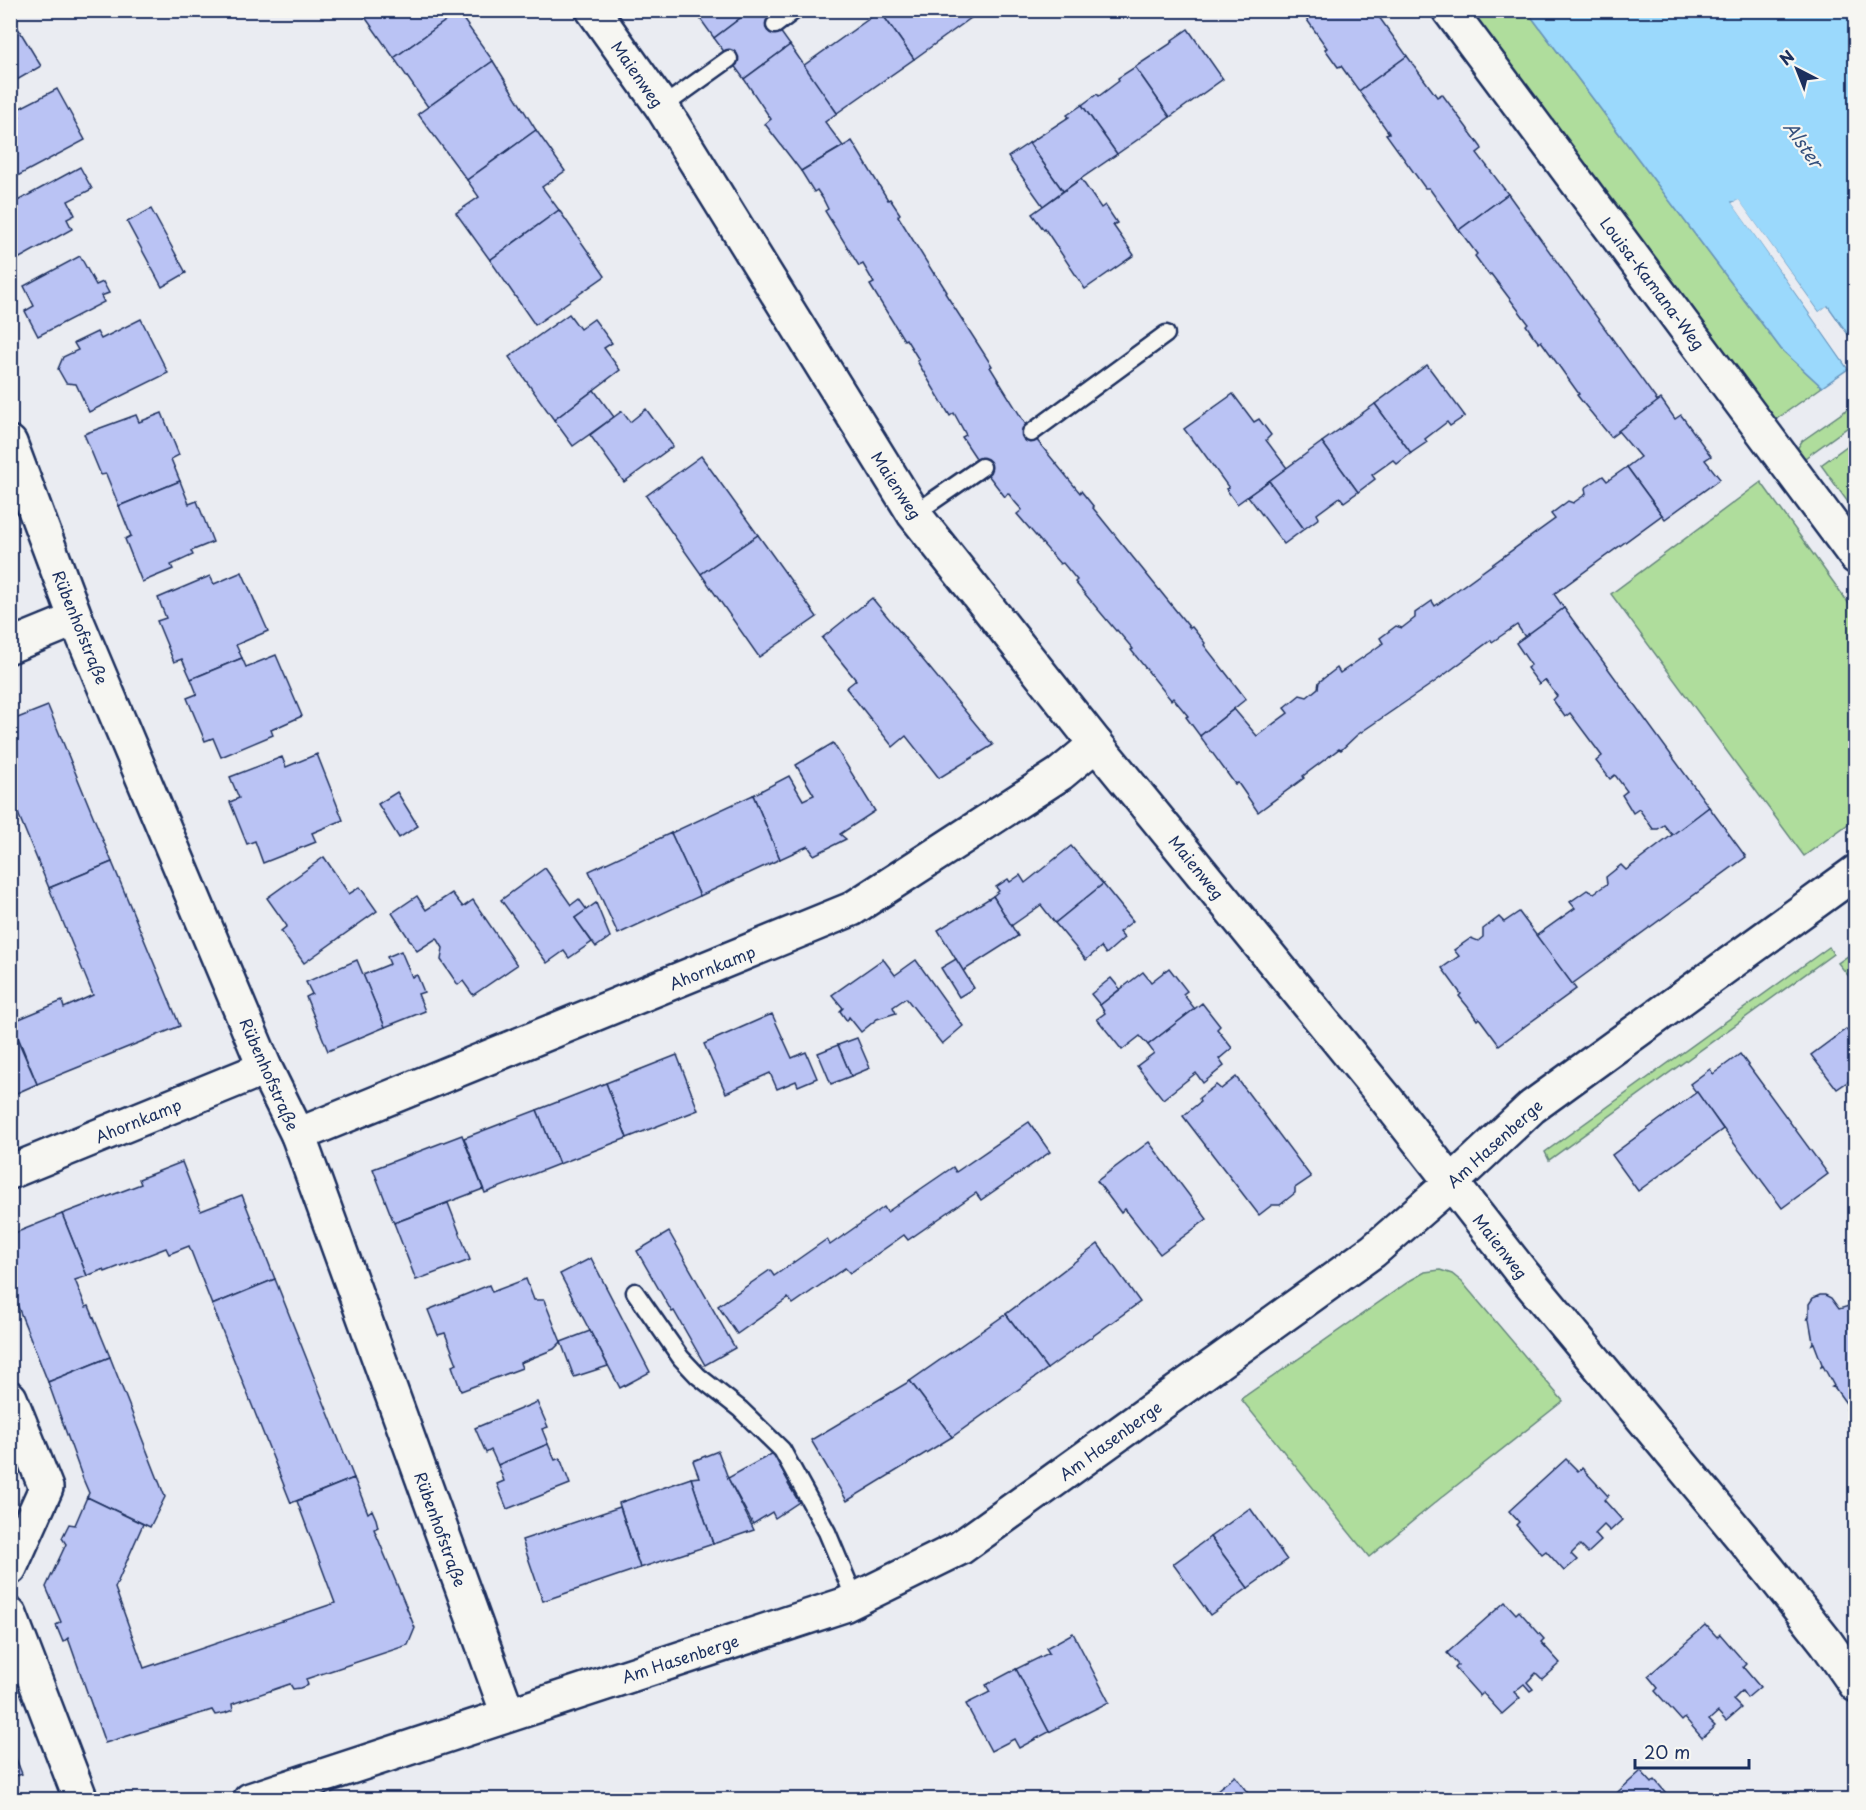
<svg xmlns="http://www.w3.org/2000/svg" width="1866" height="1810" font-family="'Playpen Sans',sans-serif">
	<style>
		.green { fill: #afdd9c; stroke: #65867d; stroke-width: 1.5 }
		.water { fill: #9bd9fc; stroke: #6895bd; stroke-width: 1.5 }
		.pier { fill: #eaecf2 }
		.building { fill: #bac3f4; stroke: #1b2f5e; stroke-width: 1.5 }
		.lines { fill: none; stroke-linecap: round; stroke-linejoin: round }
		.lane-casing { stroke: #1b2f5e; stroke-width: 21 }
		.street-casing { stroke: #1b2f5e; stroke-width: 38 }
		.secondary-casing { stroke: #1b2f5e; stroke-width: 38 }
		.lane { stroke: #f6f6f2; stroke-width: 16 }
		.street { stroke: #f6f6f2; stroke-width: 33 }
		.secondary { stroke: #f6f6f2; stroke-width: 33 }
		.labels { text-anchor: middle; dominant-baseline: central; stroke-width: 4.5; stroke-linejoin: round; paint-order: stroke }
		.street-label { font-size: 16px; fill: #1b2f5e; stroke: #f6f6f2 }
		.water-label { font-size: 18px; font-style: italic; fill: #35517e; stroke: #f6f6f2 }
	</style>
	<rect width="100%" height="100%" fill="#eaecf2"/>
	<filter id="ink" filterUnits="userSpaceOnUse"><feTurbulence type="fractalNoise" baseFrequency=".0167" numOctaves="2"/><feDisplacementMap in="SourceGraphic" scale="12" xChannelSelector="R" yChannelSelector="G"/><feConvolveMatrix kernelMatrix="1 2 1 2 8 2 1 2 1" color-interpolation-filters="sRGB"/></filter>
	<g filter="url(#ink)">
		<!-- green -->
		<g class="green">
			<polygon points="1464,11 1527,11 1781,349 1822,387 1775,420"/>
			<polygon points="1855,404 1855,422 1802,460 1795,452 1802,441"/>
			<polygon points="1855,440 1855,512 1821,465"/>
			<polygon points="1761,482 1855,612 1855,819 1804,856 1611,594"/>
			<polygon points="1829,947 1833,954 1549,1160 1545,1152"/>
			<polygon points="1855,951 1855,984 1838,963"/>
			<polygon points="1440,1270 1452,1274 1462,1282 1563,1401 1442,1497 1369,1557 1241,1399 1411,1280 1425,1272"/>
		</g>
		<!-- water -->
		<polygon class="water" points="1527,11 1855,11 1856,342 1854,343 1828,306 1819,312 1739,201 1732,202 1848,369 1822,387 1781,349"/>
		<!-- pier -->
		<polygon class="pier" points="1739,200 1819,312 1827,306 1855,346 1852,345 1827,310 1820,315 1817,314 1737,204 1815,315 1850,367 1850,371 1732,203"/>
		<!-- building -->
		<g class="building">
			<polygon points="360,10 457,10 458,12 394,58"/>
			<polygon points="694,10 751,10 714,38"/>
			<polygon points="751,10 765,10 790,45 744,79 714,38"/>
			<polygon points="881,10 982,10 914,59 880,11"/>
			<polygon points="1300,10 1374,10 1407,56 1359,91 1341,66 1338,67 1325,49 1327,48"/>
			<polygon points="880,11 914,59 837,113 803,66"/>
			<polygon points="458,12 493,61 428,107 394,58"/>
			<polygon points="10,15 41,66 10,84"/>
			<polygon points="1188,29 1223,79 1170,117 1135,67 1173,42 1172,40"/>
			<polygon points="790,45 837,113 825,122 843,146 801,171 765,124 771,119 744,79"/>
			<polygon points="1407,56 1437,97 1442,94 1481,147 1482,149 1477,153 1508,194 1459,230 1429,188 1425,188 1386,134 1389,133 1359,91"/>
			<polygon points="493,61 536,130 467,180 418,114"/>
			<polygon points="1135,67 1170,117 1117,154 1082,105 1097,94 1099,96 1119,81 1118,78"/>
			<polygon points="57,89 85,140 10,180 10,122 20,117 16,110"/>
			<polygon points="1082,105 1117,154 1063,191 1029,143 1069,117 1067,115"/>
			<polygon points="536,130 565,171 542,187 559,210 490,260 456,213 479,197 467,180"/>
			<polygon points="852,141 888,200 890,199 900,214 898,216 934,274 935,273 947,292 945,293 992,366 990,367 1031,433 1080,493 1081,491 1094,507 1093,508 1190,628 1192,627 1205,643 1204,645 1246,699 1200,736 1186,717 1188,716 1173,698 1171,700 1131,650 1133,649 1117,630 1116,631 1075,582 1077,580 1063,563 1060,564 1017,514 1022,510 1015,502 1008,493 1005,497 982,467 962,437 966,435 954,413 950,416 917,361 919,360 906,339 904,340 870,285 874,283 863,264 859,266 825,211 828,209 823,199 817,190 814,192 801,171"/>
			<polygon points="1029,143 1063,191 1043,206 1008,157"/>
			<polygon points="80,167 92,189 68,201 75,215 67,219 72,229 18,259 10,245 10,234 13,233 10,229 10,205"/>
			<polygon points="1081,179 1101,208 1105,205 1117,223 1113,225 1134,255 1085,289 1045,229 1044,230 1032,214"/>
			<polygon points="1508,194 1658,402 1611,437 1584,404 1577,395 1579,394 1541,341 1539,343 1532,334 1526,325 1528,323 1491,274 1489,275 1475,256 1477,254 1459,230"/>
			<polygon points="151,209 186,273 162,287 127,222"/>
			<polygon points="559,210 605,276 535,325 490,260"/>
			<polygon points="80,256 96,285 103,282 109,293 101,296 104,302 38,336 25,311 34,306 24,286"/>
			<polygon points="569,314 580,329 594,319 612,343 604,348 620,370 554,420 509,357"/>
			<polygon points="141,319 168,373 89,412 76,384 66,383 58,369 63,357 78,350 74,343 97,332 101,339"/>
			<polygon points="1427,365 1465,416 1450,426 1447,422 1425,439 1427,442 1411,453 1375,404"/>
			<polygon points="594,390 614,417 573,446 554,420"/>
			<polygon points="1233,394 1254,422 1259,419 1271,435 1266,440 1287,468 1237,504 1226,489 1229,488 1197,444 1196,445 1184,429"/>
			<polygon points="1661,399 1675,419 1681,415 1711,456 1705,460 1720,479 1665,519 1627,467 1640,457 1618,431"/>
			<polygon points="1375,404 1411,453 1397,464 1393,460 1372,475 1375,479 1358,492 1322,442"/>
			<polygon points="646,409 673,446 624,482 590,435 622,411 630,422"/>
			<polygon points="162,413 179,455 171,459 180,481 119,506 106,474 101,475 84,434 136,415 139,422"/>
			<polygon points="1322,442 1358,492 1344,502 1340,497 1317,514 1319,518 1304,529 1269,481"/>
			<polygon points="701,456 758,535 701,574 646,496"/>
			<polygon points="1627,467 1662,515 1554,594 1564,608 1525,637 1517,625 1492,642 1491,640 1436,681 1357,735 1341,750 1339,749 1303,776 1304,778 1258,812 1238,783 1235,784 1200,736 1234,709 1257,736 1288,713 1284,708 1300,695 1307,697 1318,688 1319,682 1337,668 1340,673 1375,649 1383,643 1380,638 1396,626 1402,628 1415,618 1415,613 1432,601 1435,606 1555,519 1551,514 1568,501 1573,503 1586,494 1585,488 1603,476 1607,481"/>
			<polygon points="180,481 189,504 197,501 213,542 191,551 193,555 171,565 173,569 142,582 125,539 131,536 119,506"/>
			<polygon points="1269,481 1304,529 1284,544 1248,496"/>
			<polygon points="758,535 817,617 759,657 701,574"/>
			<polygon points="242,572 268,631 236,645 242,658 191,679 182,659 174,662 157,621 166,618 158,598 210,576 214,584"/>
			<polygon points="872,598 993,745 939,778 906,736 893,747 846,688 856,680 822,638"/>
			<polygon points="1564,608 1709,807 1673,836 1664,825 1658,829 1653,829 1639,809 1633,813 1622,795 1627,791 1615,775 1610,779 1596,761 1602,756 1570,713 1565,717 1553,700 1557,696 1545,680 1539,684 1527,668 1531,665 1516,643"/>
			<polygon points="276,655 302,716 271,730 273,735 221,757 213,738 205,741 187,698 197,694 191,679 242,658 246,667"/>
			<polygon points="48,706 112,862 49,888 10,794 10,721"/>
			<polygon points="833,743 875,811 840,834 846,839 814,855 808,846 780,859 753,795 789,776 803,800 814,795 796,765"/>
			<polygon points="317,754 343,820 312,833 316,842 263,863 255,841 247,844 230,802 239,798 230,777 282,757 286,767"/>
			<polygon points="397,792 418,826 399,838 378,804"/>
			<polygon points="753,795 780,859 700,896 671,833"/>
			<polygon points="1709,807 1746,857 1572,984 1536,936 1575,908 1570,902 1587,890 1594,893 1607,884 1606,877 1621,865 1626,870"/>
			<polygon points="671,833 700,896 618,934 589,871"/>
			<polygon points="1071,846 1103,884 1055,923 1041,905 1011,926 993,896 999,891 996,887 1008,879 1010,882 1020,875 1025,883"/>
			<polygon points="324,857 349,894 360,887 377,911 304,963 281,931 287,926 267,898"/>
			<polygon points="112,862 180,1026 37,1084 12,1022 62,1001 64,1008 93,995 49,888"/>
			<polygon points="545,868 571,905 579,899 587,910 575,918 592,942 569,958 564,951 547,963 501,900"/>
			<polygon points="1103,884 1133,921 1119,932 1124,938 1106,954 1101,947 1086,960 1055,923"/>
			<polygon points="452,893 463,907 473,900 517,965 473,995 463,981 458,985 441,960 443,948 437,938 417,951 392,913 417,896 426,910"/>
			<polygon points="993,896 1018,936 963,971 938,930"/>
			<polygon points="596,903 610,937 596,947 575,918"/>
			<polygon points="1519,912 1576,989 1499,1045 1479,1018 1477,1020 1468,1007 1459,996 1461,994 1442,968 1459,956 1454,950 1471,938 1478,941 1483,937 1483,929 1499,917 1504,922"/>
			<polygon points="401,951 412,977 417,975 424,992 418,994 425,1011 385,1027 363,975 390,964 387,957"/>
			<polygon points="883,959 895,975 916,960 963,1026 942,1044 906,998 893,1007 896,1013 877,1019 861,1032 849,1017 847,1021 840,1011 843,1008 832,995"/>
			<polygon points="956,959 974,988 959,997 941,968"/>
			<polygon points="357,960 385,1027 328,1051 306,997 312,994 306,982"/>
			<polygon points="1169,968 1187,991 1183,994 1195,1009 1148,1045 1140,1036 1122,1050 1097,1019 1105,1013 1100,1005 1143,972 1151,982"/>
			<polygon points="1111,978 1120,989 1100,1005 1091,994"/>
			<polygon points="1202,1003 1220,1026 1217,1029 1232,1048 1219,1059 1224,1066 1203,1083 1196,1073 1163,1099 1137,1066 1154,1053 1148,1045"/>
			<polygon points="772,1014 792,1058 806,1052 817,1078 798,1086 796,1081 777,1089 770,1073 726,1093 704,1044"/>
			<polygon points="10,1022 37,1084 10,1096"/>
			<polygon points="1846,1029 1856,1042 1856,1076 1837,1089 1811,1055"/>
			<polygon points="857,1038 870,1068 851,1076 838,1045"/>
			<polygon points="838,1045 851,1076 831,1084 818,1053"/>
			<polygon points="1740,1054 1828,1174 1782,1208 1690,1084 1710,1069 1713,1074"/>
			<polygon points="677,1055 698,1110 627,1138 606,1083"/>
			<polygon points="1236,1077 1311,1177 1295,1188 1295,1193 1280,1205 1272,1205 1259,1215 1183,1116 1200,1102 1199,1098 1216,1085 1221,1089"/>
			<polygon points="606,1083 627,1138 559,1164 537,1110"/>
			<polygon points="1697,1092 1723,1129 1638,1191 1612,1155"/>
			<polygon points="537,1110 559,1164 485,1193 464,1138"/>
			<polygon points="1029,1122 1050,1152 981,1200 976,1193 908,1240 904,1235 850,1273 845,1268 793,1304 788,1298 737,1334 718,1306 770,1270 774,1276 827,1239 830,1245 884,1207 887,1212 953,1167 956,1172"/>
			<polygon points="462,1135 483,1189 394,1223 373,1169"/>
			<polygon points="1149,1142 1207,1219 1160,1254 1125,1209 1121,1213 1097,1181"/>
			<polygon points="182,1162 201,1211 242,1195 275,1279 212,1305 189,1246 169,1254 166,1248 105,1272 104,1269 87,1276 62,1214 141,1184 139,1179"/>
			<polygon points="448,1203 470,1260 416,1280 394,1223"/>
			<polygon points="62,1214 87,1276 75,1280 86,1307 89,1306 110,1357 48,1382 14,1297 10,1298 10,1235"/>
			<polygon points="669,1232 735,1348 705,1365 674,1311 672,1312 637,1251"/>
			<polygon points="1098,1244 1140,1302 1047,1369 1006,1314"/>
			<polygon points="591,1258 650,1372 620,1388 560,1274"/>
			<polygon points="275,1279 354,1478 291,1503 212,1305"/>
			<polygon points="526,1279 534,1300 544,1300 561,1342 554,1349 520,1363 522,1368 461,1391 452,1366 457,1364 445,1333 438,1335 428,1310 489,1285 492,1292"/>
			<polygon points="1820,1295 1825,1295 1831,1298 1839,1309 1856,1304 1856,1414 1849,1407 1847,1408 1848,1406 1835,1388 1832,1387 1834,1386 1823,1366 1821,1367 1822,1364 1814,1343 1812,1344 1813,1342 1809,1319 1807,1319 1809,1317 1809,1304 1813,1298"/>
			<polygon points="1006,1314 1047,1369 952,1437 910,1381"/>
			<polygon points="590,1331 608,1366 574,1377 561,1342"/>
			<polygon points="110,1357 165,1497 150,1527 87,1497 89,1493 83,1479 48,1382"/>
			<polygon points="910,1381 952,1437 847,1501 811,1440"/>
			<polygon points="537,1402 548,1427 542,1429 548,1444 498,1465 491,1450 486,1453 475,1428"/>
			<polygon points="548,1444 555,1460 560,1458 570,1484 507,1509 497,1484 504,1481 498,1465"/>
			<polygon points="718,1451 728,1478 754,1530 713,1544 691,1478 699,1477 693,1461"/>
			<polygon points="775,1452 792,1481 788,1484 799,1502 775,1518 772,1512 753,1524 728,1478"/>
			<polygon points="1566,1459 1578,1471 1582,1468 1608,1496 1604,1500 1622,1520 1610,1531 1604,1525 1595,1534 1601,1541 1588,1553 1580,1545 1571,1554 1577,1560 1564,1571 1546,1551 1542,1554 1516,1525 1519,1522 1509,1511"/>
			<polygon points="354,1478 368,1513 372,1510 376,1519 378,1527 374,1529 415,1628 408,1645 306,1679 308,1685 300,1688 293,1689 290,1684 232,1704 233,1710 225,1713 215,1715 212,1710 105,1743 68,1638 63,1642 56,1625 61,1622 46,1587 66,1544 62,1538 69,1524 75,1525 87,1497 143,1524 115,1588 144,1668 335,1603 297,1501"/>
			<polygon points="691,1478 713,1544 640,1568 619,1503"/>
			<polygon points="620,1507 640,1568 543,1601 522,1540"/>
			<polygon points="1250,1508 1287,1560 1248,1588 1210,1537"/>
			<polygon points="1210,1537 1248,1588 1210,1615 1173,1564"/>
			<polygon points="1505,1602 1516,1614 1519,1611 1544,1639 1541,1642 1560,1663 1542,1679 1536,1673 1527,1682 1533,1689 1530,1691 1524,1684 1514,1692 1520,1698 1502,1714 1483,1693 1480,1696 1455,1668 1458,1665 1447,1653"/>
			<polygon points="1706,1625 1717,1637 1720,1634 1746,1664 1743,1667 1760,1687 1747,1698 1742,1691 1733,1700 1741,1708 1726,1721 1718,1712 1709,1720 1715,1726 1702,1738 1685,1718 1682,1721 1655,1691 1658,1688 1648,1676"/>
			<polygon points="1073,1633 1109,1702 1049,1732 1016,1669 1049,1653 1046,1648"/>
			<polygon points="1016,1669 1049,1732 1019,1748 1014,1739 991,1751 966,1704 990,1692 986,1685"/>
			<polygon points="10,1743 22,1774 10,1778"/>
			<polygon points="1641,1771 1652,1783 1655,1780 1672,1800 1609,1800"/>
			<polygon points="1235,1776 1253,1800 1204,1800"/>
		</g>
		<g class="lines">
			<defs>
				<g id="lane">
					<polyline points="775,25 795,10"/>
					<polyline points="662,107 729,59"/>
					<polyline points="1031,433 1166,334"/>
					<polyline points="914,514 982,467"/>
					<polyline points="635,1292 681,1358 698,1376 740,1409 782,1450 827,1532 855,1599"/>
				</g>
				<g id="street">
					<polyline points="1449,10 1856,557"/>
					<polyline points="10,443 76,619 265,1068 298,1135 508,1714"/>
					<polyline points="10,646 76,619"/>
					<polyline points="298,1135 852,909 1060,774 1096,744"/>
					<polyline points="10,1172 265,1068"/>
					<polyline points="10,1398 46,1488 10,1568"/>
					<polyline points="10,1615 81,1800"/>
					<polyline points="250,1800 844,1605 960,1548 1373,1251 1451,1183 1532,1107 1856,872"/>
				</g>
				<polyline id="secondary" points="593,10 662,107 914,514 1096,744 1387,1100 1522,1273 1769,1570 1826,1642 1856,1685"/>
			</defs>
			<!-- lane casing -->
			<use href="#lane" class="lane-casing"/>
			<!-- street casing -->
			<use href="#street" class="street-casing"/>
			<!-- secondary casing -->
			<use href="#secondary" class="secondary-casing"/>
			<!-- lane -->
			<use href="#lane" class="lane"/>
			<!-- street -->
			<use href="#street" class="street"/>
			<!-- secondary -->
			<use href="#secondary" class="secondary"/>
		</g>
	</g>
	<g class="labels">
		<!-- street labels -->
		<g class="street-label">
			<text transform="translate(638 74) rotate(55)">Maienweg</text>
			<text transform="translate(1653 283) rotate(53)">Louisa-Kamana-Weg</text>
			<text transform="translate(897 485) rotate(57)">Maienweg</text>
			<text transform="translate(81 627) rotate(68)">Rübenhofstraße</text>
			<text transform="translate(1197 867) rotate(51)">Maienweg</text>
			<text transform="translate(712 967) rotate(-22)">Ahornkamp</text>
			<text transform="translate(270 1074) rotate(66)">Rübenhofstraße</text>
			<text transform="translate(138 1120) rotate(-22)">Ahornkamp</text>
			<text transform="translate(1494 1143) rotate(-42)">Am Hasenberge</text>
			<text transform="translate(1501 1246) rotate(52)">Maienweg</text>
			<text transform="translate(1110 1440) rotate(-36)">Am Hasenberge</text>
			<text transform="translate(441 1529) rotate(70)">Rübenhofstraße</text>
			<text transform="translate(680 1658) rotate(-18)">Am Hasenberge</text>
		</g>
		<!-- water labels -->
		<g class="water-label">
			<text transform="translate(1804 144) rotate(55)">Alster</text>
		</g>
	</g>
	<!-- margin -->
	<rect width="1866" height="1810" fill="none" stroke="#f6f6f2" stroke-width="36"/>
	<rect x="18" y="18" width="1830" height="1774" fill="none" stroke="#1b2f5e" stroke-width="2" filter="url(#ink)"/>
	<!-- north arrow -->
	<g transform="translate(1797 69) rotate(318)" stroke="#f6f6f2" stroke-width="4.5" paint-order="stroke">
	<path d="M0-4.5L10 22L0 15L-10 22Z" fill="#1b2f5e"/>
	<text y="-9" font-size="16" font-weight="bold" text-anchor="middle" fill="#1b2f5e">N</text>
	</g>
	<!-- scale -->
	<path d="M1635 1759v9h114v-9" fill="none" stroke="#1b2f5e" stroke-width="3"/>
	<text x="1644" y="1759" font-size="18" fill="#1b2f5e" stroke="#f6f6f2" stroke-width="4.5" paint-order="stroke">20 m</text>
</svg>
